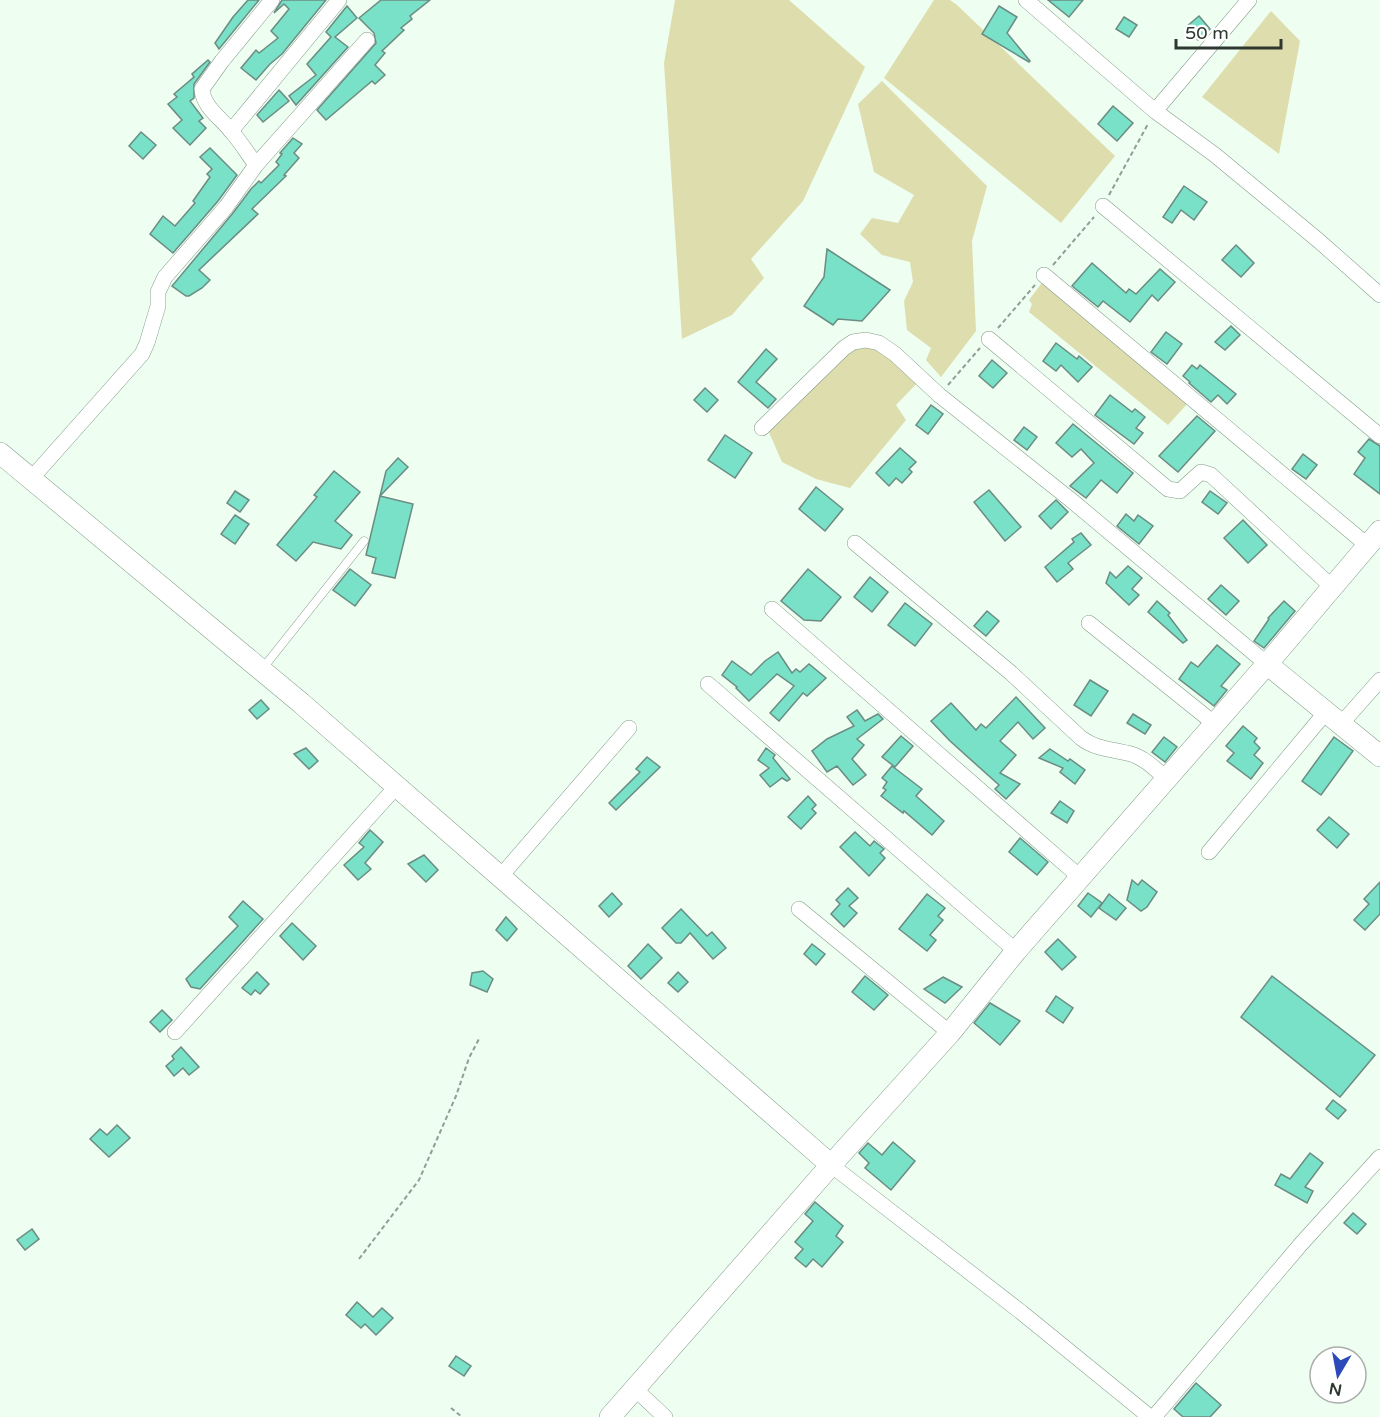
<svg xmlns="http://www.w3.org/2000/svg" width="1380" height="1417" font-family="'Varela Round',sans-serif">
	<style>
		.green { fill: #deddad }
		.building { fill: #78e1c7; stroke: #6b8c82; stroke-width: 1.5 }
		.lines { fill: none; stroke-linecap: round; stroke-linejoin: round }
		.lane-casing { stroke: #839d8a; stroke-width: 9 }
		.street-casing { stroke: #839d8a; stroke-width: 16 }
		.secondary-casing { stroke: #839d8a; stroke-width: 22 }
		.path { stroke: #919e93; stroke-width: 2; stroke-dasharray: 4.5 3; stroke-linecap: butt }
		.lane { stroke: #fff; stroke-width: 8 }
		.street { stroke: #fff; stroke-width: 15 }
		.secondary { stroke: #fff; stroke-width: 21 }
	</style>
	<rect width="100%" height="100%" fill="#eefef1"/>
	<!-- green -->
	<g class="green">
		<polygon points="675,0 789,0 865,67 803,201 751,259 764,278 732,315 682,339 664,63"/>
		<polygon points="934,0 950,0 957,5 1115,156 1061,223 884,78"/>
		<polygon points="1271,11 1300,41 1279,154 1202,97"/>
		<polygon points="882,81 987,186 972,241 976,331 941,377 926,360 931,348 907,330 904,301 913,282 910,262 882,255 860,234 872,218 898,223 914,195 874,172 858,104"/>
		<polygon points="1044,280 1188,403 1168,425 1029,312 1032,304 1029,300"/>
		<polygon points="856,346 878,348 918,382 896,405 906,420 850,488 816,479 782,462 768,430"/>
	</g>
	<!-- building -->
	<g class="building">
		<polygon points="248,0 259,0 219,49 215,43 233,17"/>
		<polygon points="282,0 326,0 282,54 270,64 256,80 241,68 256,50 259,53 278,38 271,31 289,9 284,4 274,13"/>
		<polygon points="381,0 430,0 410,16 412,19 401,28 404,30 382,51 385,53 375,65 385,75 375,84 372,81 326,120 317,110 376,43 374,33 359,18"/>
		<polygon points="1048,0 1083,0 1069,17"/>
		<polygon points="347,6 357,18 335,37 348,47 296,105 289,96 316,75 307,64 331,37 326,32"/>
		<polygon points="999,6 1017,17 1007,33 1030,61 1029,62 982,34"/>
		<polygon points="1199,16 1210,29 1198,40 1186,27"/>
		<polygon points="1124,17 1137,25 1129,37 1116,29"/>
		<polygon points="208,60 210,62 194,84 194,98 190,101 203,118 199,121 206,128 190,145 173,128 182,120 168,104 177,97 174,94 194,77 192,74"/>
		<polygon points="279,90 289,101 263,122 257,115"/>
		<polygon points="1113,106 1133,123 1117,141 1098,124"/>
		<polygon points="141,132 156,145 143,159 129,146"/>
		<polygon points="293,138 302,144 294,153 299,158 284,175 286,176 252,209 258,214 199,270 210,280 202,288 189,296 186,296 172,286 233,213 251,189 259,181 261,183 279,165 276,162 282,154 280,153"/>
		<polygon points="210,148 237,175 218,201 173,253 150,234 163,216 175,226 195,203 193,201 210,177 207,174 212,169 200,157"/>
		<polygon points="1184,186 1207,202 1194,220 1181,210 1172,223 1163,217"/>
		<polygon points="1236,245 1254,263 1241,277 1222,260"/>
		<polygon points="827,249 890,290 862,321 838,319 833,325 804,306 824,277"/>
		<polygon points="1092,263 1126,293 1129,289 1136,294 1160,269 1175,282 1158,301 1152,295 1130,322 1103,301 1098,307 1072,286"/>
		<polygon points="1231,326 1240,335 1225,350 1215,342"/>
		<polygon points="1166,332 1182,344 1167,364 1151,352"/>
		<polygon points="1056,343 1077,359 1079,356 1092,367 1078,382 1061,365 1056,371 1043,361"/>
		<polygon points="766,349 777,359 756,382 776,399 768,408 738,382"/>
		<polygon points="992,360 1007,373 993,388 979,376"/>
		<polygon points="1192,365 1197,369 1200,365 1236,394 1227,404 1218,395 1211,402 1189,383 1190,382 1183,376"/>
		<polygon points="705,388 718,400 707,412 694,400"/>
		<polygon points="1110,395 1132,412 1135,409 1145,417 1136,428 1143,433 1134,444 1095,415"/>
		<polygon points="931,405 943,414 928,434 916,425"/>
		<polygon points="1197,416 1215,431 1178,472 1159,456"/>
		<polygon points="1073,424 1133,473 1117,493 1101,480 1086,498 1070,486 1094,463 1081,449 1072,457 1056,443"/>
		<polygon points="1024,427 1037,437 1027,450 1014,440"/>
		<polygon points="725,435 752,453 735,478 708,460"/>
		<polygon points="1369,439 1380,446 1380,494 1354,474 1365,458 1358,452"/>
		<polygon points="900,448 916,462 909,469 912,472 902,483 896,478 889,486 876,473"/>
		<polygon points="1303,454 1317,465 1306,479 1292,469"/>
		<polygon points="398,458 408,467 380,496 386,471"/>
		<polygon points="334,471 360,492 335,521 352,535 341,549 313,542 296,561 277,545 317,497 314,495"/>
		<polygon points="816,487 843,509 825,531 799,509"/>
		<polygon points="989,490 1021,527 1005,541 974,502"/>
		<polygon points="235,491 249,500 240,512 227,503"/>
		<polygon points="1210,491 1227,503 1218,514 1202,502"/>
		<polygon points="380,496 413,504 395,578 372,573 376,558 366,555"/>
		<polygon points="1056,500 1068,512 1051,529 1039,516"/>
		<polygon points="1126,514 1134,521 1138,515 1153,526 1139,544 1117,526"/>
		<polygon points="235,515 249,524 235,544 221,534"/>
		<polygon points="1243,520 1267,545 1248,563 1224,538"/>
		<polygon points="1081,533 1091,545 1068,563 1073,569 1057,582 1045,567 1074,542 1072,539"/>
		<polygon points="1128,566 1142,578 1132,589 1139,595 1129,605 1106,583 1110,572 1116,578"/>
		<polygon points="350,569 371,585 355,606 333,590"/>
		<polygon points="808,569 841,597 821,621 804,620 781,601"/>
		<polygon points="870,577 888,592 872,612 854,597"/>
		<polygon points="1221,585 1239,601 1226,615 1208,599"/>
		<polygon points="1157,601 1170,613 1168,615 1187,640 1183,643 1148,612"/>
		<polygon points="1284,601 1295,611 1264,648 1254,641 1269,619 1268,618"/>
		<polygon points="905,603 932,624 915,646 888,625"/>
		<polygon points="987,611 999,621 986,636 974,626"/>
		<polygon points="1217,645 1240,664 1221,686 1227,690 1214,706 1179,679 1191,662 1198,667"/>
		<polygon points="778,652 792,673 796,669 800,672 809,664 826,678 807,696 803,693 779,721 770,713 794,686 777,674 749,701 736,688 737,687 722,675 732,661 751,675 765,661"/>
		<polygon points="1090,680 1108,691 1091,716 1074,705"/>
		<polygon points="1016,697 1045,728 1033,739 1018,722 1000,741 1016,755 1000,773 1020,784 1006,799 995,789 999,785 950,741 931,721 951,703 976,730 981,724 986,728"/>
		<polygon points="261,700 269,709 257,719 249,710"/>
		<polygon points="857,710 865,721 878,714 883,719 857,739 864,745 852,759 866,775 853,785 837,766 827,772 812,751 827,739 854,726 847,717"/>
		<polygon points="1133,714 1151,725 1145,734 1127,723"/>
		<polygon points="1243,726 1257,738 1254,742 1260,748 1254,755 1263,763 1251,779 1227,761 1234,753 1226,746"/>
		<polygon points="901,736 913,746 895,767 882,757"/>
		<polygon points="1164,737 1177,747 1165,762 1152,752"/>
		<polygon points="1334,737 1353,751 1321,795 1302,781"/>
		<polygon points="306,748 318,761 309,769 294,754"/>
		<polygon points="766,748 775,755 773,758 790,779 787,781 782,778 770,787 760,775 769,768 758,760"/>
		<polygon points="1050,749 1068,761 1070,759 1085,770 1075,784 1060,772 1063,768 1039,758"/>
		<polygon points="647,757 660,767 616,810 609,803 640,772 636,769"/>
		<polygon points="892,766 922,789 916,796 944,821 932,835 904,811 903,813 881,796 886,790 883,788 887,782 882,778"/>
		<polygon points="808,796 816,805 812,809 816,813 801,829 788,817"/>
		<polygon points="1060,801 1074,811 1067,823 1051,813"/>
		<polygon points="1329,817 1349,834 1337,848 1317,830"/>
		<polygon points="370,830 383,842 365,863 371,869 358,880 344,865 364,847 359,843"/>
		<polygon points="855,832 870,846 874,841 884,849 880,853 885,858 869,876 840,847"/>
		<polygon points="1020,838 1048,862 1037,875 1009,852"/>
		<polygon points="424,855 438,870 426,882 408,864"/>
		<polygon points="1132,880 1138,885 1142,880 1157,892 1147,907 1141,911 1127,900"/>
		<polygon points="1380,882 1380,914 1365,930 1354,920 1369,904 1364,899"/>
		<polygon points="848,888 858,898 849,906 857,913 844,927 831,914 840,904 836,900"/>
		<polygon points="612,893 622,904 609,917 599,906"/>
		<polygon points="1088,893 1102,903 1091,917 1078,906"/>
		<polygon points="927,894 945,908 938,916 943,920 930,935 936,940 927,951 899,929"/>
		<polygon points="1109,894 1126,908 1116,920 1099,908"/>
		<polygon points="243,901 263,919 200,989 191,987 186,979 238,926 229,917"/>
		<polygon points="681,909 707,936 712,932 726,948 713,959 690,933 681,943 676,943 662,928"/>
		<polygon points="506,917 517,929 507,941 496,930"/>
		<polygon points="292,923 316,946 303,960 280,936"/>
		<polygon points="1058,939 1076,957 1062,970 1045,952"/>
		<polygon points="648,944 662,958 641,979 628,966"/>
		<polygon points="812,944 825,954 816,965 804,954"/>
		<polygon points="483,971 493,979 487,992 470,985 472,973"/>
		<polygon points="257,972 269,984 260,994 255,990 251,995 242,988"/>
		<polygon points="678,972 688,982 678,992 668,983"/>
		<polygon points="865,976 888,995 874,1010 852,992"/>
		<polygon points="1272,976 1375,1055 1340,1097 1241,1017"/>
		<polygon points="943,977 962,987 945,1003 924,989"/>
		<polygon points="1056,996 1073,1008 1063,1023 1046,1011"/>
		<polygon points="990,1003 1020,1021 1000,1045 974,1023"/>
		<polygon points="162,1010 172,1020 160,1032 150,1022"/>
		<polygon points="181,1047 199,1067 189,1075 183,1068 174,1076 166,1066 174,1059 172,1056"/>
		<polygon points="1333,1100 1346,1110 1338,1119 1326,1109"/>
		<polygon points="117,1125 130,1138 109,1157 90,1139 100,1129 107,1135"/>
		<polygon points="893,1142 915,1161 891,1190 865,1168 869,1163 859,1153 868,1143 882,1155"/>
		<polygon points="1310,1153 1323,1163 1305,1187 1313,1191 1307,1203 1275,1185 1281,1174 1290,1179"/>
		<polygon points="815,1202 843,1226 836,1236 843,1242 822,1267 813,1259 806,1267 795,1258 803,1249 795,1242 813,1221 805,1214"/>
		<polygon points="1353,1213 1366,1224 1357,1234 1344,1223"/>
		<polygon points="32,1229 39,1239 25,1250 17,1240"/>
		<polygon points="357,1302 373,1317 382,1308 393,1318 376,1335 365,1324 361,1328 346,1315"/>
		<polygon points="456,1356 471,1366 464,1376 449,1366"/>
		<polygon points="1196,1383 1221,1405 1210,1417 1183,1417 1174,1409"/>
	</g>
	<g class="lines">
		<defs>
			<polyline id="lane" points="263,668 364,541"/>
			<g id="street">
				<polyline points="1026,0 1155,111 1215,155 1319,241 1380,295"/>
				<polyline points="1155,111 1249,0"/>
				<polyline points="231,131 339,0"/>
				<path d="M256,165C248,154 240,141 231,131C221,118 203,107 202,89L222,61L272,0"/>
				<polyline points="1103,206 1380,436"/>
				<polyline points="1044,275 1367,545"/>
				<polyline points="989,339 1168,489 1180,491 1201,472 1211,475 1331,586"/>
				<polyline points="762,428 844,348 853,342 866,340 879,343 895,354 939,395 1071,500 1267,664"/>
				<polyline points="30,480 142,354 147,343 158,306 158,292 165,277 226,207 256,165 367,40"/>
				<path d="M855,543L1011,673L1081,738C1097,750 1113,749 1131,754C1145,758 1156,770 1167,779"/>
				<polyline points="772,609 1081,878"/>
				<polyline points="1089,623 1215,724"/>
				<polyline points="708,684 1016,951"/>
				<polyline points="1341,724 1380,680"/>
				<polyline points="1209,852 1326,712"/>
				<polyline points="500,877 629,728"/>
				<polyline points="799,909 950,1033"/>
				<polyline points="175,1032 396,787"/>
				<polyline points="831,1165 1021,1312 1150,1417"/>
				<polyline points="635,1389 665,1417"/>
				<polyline points="1154,1417 1301,1244 1380,1157"/>
			</g>
			<g id="secondary">
				<polyline points="0,453 301,703 831,1165"/>
				<polyline points="1267,664 1380,756"/>
				<polyline points="610,1417 831,1165 950,1033 1016,951 1267,664 1380,531"/>
			</g>
		</defs>
		<!-- lane casing -->
		<use href="#lane" class="lane-casing"/>
		<!-- street casing -->
		<use href="#street" class="street-casing"/>
		<!-- secondary casing -->
		<use href="#secondary" class="secondary-casing"/>
		<!-- path -->
		<g class="path">
			<polyline points="1109,195 1148,124"/>
			<polyline points="1053,265 1094,217"/>
			<polyline points="998,328 1035,285"/>
			<polyline points="948,385 980,348"/>
			<polyline points="359,1259 419,1180 456,1096 469,1058 480,1037"/>
			<polyline points="451,1408 462,1417"/>
		</g>
		<!-- lane -->
		<use href="#lane" class="lane"/>
		<!-- street -->
		<use href="#street" class="street"/>
		<!-- secondary -->
		<use href="#secondary" class="secondary"/>
	</g>
	<!-- north arrow -->
	<g transform="translate(1338 1375) rotate(190)"><circle r="28" fill="#ffffff" stroke="#abafac" stroke-width="1.5"/>
	<path d="M0-4.5L10 22L0 15L-10 22Z" fill="#2c4aba"/>
	<text y="-9" font-size="16" font-weight="bold" text-anchor="middle" fill="#2e3830">N</text>
	</g>
	<!-- scale -->
	<path d="M1176 39v9h105v-9" fill="none" stroke="#2e3830" stroke-width="3"/>
	<text x="1185" y="39" font-size="18" fill="#2e3830" stroke="#ffffff" stroke-width="4.5" paint-order="stroke">50 m</text>
</svg>
